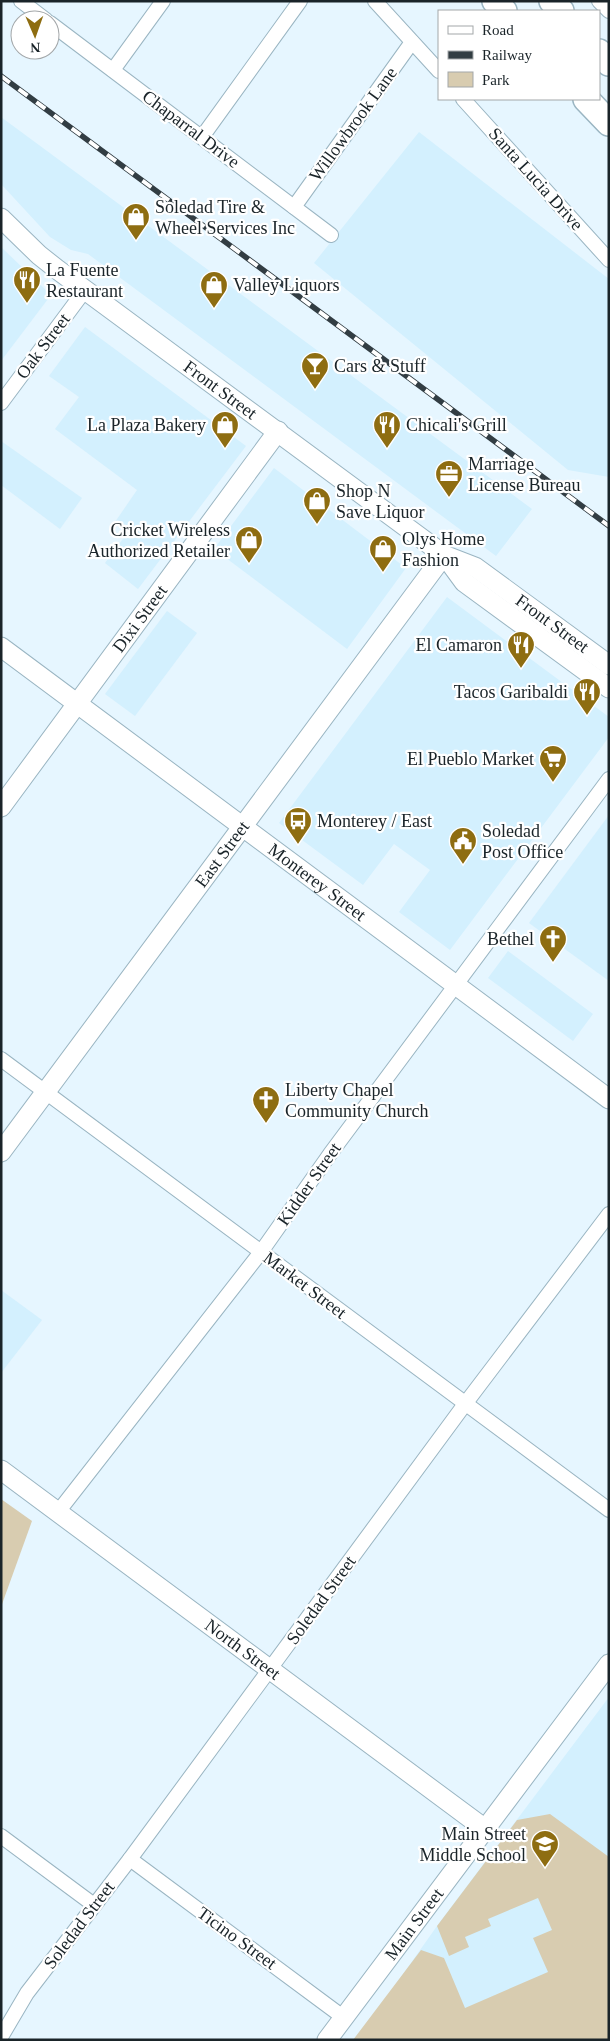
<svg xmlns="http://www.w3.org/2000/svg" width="610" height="2041" font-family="Georgia,serif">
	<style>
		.built { fill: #d3f0fe }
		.green { fill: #d8ccb0 }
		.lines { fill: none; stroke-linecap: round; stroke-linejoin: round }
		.street-casing { stroke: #9ab5c2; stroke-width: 16 }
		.secondary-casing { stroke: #9ab5c2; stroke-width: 21 }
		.highway-casing { stroke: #9ab5c2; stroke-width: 28 }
		.street { stroke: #fff; stroke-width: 14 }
		.secondary { stroke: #fff; stroke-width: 19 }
		.highway { stroke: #fff; stroke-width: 25 }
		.rail-casing { stroke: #323d43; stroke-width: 5.5 }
		.rail { stroke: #fff; stroke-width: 4; stroke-dasharray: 11; stroke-linecap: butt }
		.labels { text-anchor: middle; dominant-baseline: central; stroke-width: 4.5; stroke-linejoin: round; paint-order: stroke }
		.street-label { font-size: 18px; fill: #1a2429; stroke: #fff }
		.poi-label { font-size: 18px; fill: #1a2429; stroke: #fff; text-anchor: start }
	</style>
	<rect width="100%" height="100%" fill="#e6f6ff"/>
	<!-- built -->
	<g class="built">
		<polygon points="1,117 532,509 496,556 88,254 71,250 50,237 1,184"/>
		<polygon points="419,132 609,279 609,477 568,470 314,263"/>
		<polygon points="1,247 51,295 1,361"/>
		<polygon points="85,327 246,446 138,589 105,563 128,532 115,522 137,490 55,429 79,397 49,376"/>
		<polygon points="1,441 82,498 60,529 1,485"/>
		<polygon points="274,468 406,568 347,649 214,549"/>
		<polygon points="447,597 609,717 609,737 450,950 399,912 430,870 394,844 363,885 279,823"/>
		<polygon points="167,611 197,633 135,716 105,694"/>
		<polygon points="609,815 609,981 529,923"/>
		<polygon points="508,951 593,1014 573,1041 488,978"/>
		<polygon points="1,1290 42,1320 1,1373"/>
		<polygon points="609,1697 609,2040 353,2040 389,1994 437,1926"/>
	</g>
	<!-- green -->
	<g class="green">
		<polygon points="1,1499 32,1521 1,1607"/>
		<polygon points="550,1814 609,1857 609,2040 353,2040 421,1950 444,1958 465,2008 548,1972 533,1938 552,1930 538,1898 488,1919 491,1926 465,1937 469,1947 449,1956 437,1926 517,1820"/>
	</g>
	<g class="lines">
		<defs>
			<g id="street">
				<polyline points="21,1 46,20"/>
				<polyline points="375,1 439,71"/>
				<polyline points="599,1 609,11"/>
				<polyline points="50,23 331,235"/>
				<polyline points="113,70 163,1"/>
				<polyline points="463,99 609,260"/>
				<polyline points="202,137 300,1"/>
				<polyline points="294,207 412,42"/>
				<polyline points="1,403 85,290"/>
				<polyline points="1,1059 609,1510"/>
				<polyline points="58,1512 261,1252 330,1154 609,779"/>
				<polyline points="1,1836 94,1905"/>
				<polyline points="130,1859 343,2017"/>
				<polyline points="1,2037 27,1993 130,1859 465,1404 609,1214"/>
			</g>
			<g id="secondary">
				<path id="s1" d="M1,218L39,255L58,270L444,555L475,567L609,665"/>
				<polyline points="445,556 464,582 609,688"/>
				<path id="s2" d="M1,647L609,1099"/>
				<path id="s3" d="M1,807L278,431"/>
				<path id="s4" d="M1,1152L444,555"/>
				<path id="s5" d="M1,1470L485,1829"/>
				<path id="s6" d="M327,2040L609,1664"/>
			</g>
			<g id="highway">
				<polyline points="495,1 504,11"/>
				<polyline points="552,1 561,11"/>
				<polyline points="599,52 609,63"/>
				<polyline points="586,99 609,123"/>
			</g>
		</defs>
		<!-- street casing -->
		<use href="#street" class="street-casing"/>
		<!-- secondary casing -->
		<use href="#secondary" class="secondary-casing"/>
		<!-- highway casing -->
		<use href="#highway" class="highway-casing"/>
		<!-- street -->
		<use href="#street" class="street"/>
		<!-- secondary -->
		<use href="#secondary" class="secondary"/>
		<!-- highway -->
		<use href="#highway" class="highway"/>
		<defs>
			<polyline id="rail" points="1,76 609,526"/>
		</defs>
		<!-- rail casing -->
		<use href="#rail" class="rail-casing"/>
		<!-- rail -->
		<use href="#rail" class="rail"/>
	</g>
	<!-- icons -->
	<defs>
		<symbol id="shop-pin" viewBox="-11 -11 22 30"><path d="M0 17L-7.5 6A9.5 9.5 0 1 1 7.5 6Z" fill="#8e6d11" stroke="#fff"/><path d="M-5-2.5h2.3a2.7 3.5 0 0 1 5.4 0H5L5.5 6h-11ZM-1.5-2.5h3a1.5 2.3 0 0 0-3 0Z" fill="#fff"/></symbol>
		<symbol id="restaurant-pin" viewBox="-11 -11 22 30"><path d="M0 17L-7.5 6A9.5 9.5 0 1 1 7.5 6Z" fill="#8e6d11" stroke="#fff"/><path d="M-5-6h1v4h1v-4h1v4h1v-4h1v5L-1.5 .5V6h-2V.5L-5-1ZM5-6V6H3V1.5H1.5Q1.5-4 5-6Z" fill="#fff"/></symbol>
		<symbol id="bar-pin" viewBox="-11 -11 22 30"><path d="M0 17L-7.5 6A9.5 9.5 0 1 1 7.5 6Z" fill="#8e6d11" stroke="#fff"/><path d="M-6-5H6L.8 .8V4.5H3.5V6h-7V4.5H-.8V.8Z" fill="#fff"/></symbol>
		<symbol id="office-pin" viewBox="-11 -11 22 30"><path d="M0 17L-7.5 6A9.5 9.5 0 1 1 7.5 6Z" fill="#8e6d11" stroke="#fff"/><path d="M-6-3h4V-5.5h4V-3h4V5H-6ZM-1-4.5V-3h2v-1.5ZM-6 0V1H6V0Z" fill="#fff"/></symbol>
		<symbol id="supermarket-pin" viewBox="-11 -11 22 30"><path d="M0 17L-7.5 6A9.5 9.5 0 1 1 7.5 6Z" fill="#8e6d11" stroke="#fff"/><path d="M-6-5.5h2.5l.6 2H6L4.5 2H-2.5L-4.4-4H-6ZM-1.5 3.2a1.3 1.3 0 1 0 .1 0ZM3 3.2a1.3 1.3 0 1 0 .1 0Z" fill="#fff"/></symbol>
		<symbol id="bus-pin" viewBox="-11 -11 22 30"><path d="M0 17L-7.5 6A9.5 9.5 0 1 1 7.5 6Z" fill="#8e6d11" stroke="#fff"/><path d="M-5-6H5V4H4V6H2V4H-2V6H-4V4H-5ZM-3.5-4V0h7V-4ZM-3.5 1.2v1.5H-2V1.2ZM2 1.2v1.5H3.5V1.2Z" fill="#fff"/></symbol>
		<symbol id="civic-pin" viewBox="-11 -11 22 30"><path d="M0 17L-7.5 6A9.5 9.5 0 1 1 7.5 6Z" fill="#8e6d11" stroke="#fff"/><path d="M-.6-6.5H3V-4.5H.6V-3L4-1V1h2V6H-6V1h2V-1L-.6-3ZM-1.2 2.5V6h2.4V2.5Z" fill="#fff"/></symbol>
		<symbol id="church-pin" viewBox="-11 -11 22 30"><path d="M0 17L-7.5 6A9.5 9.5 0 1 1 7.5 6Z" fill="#8e6d11" stroke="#fff"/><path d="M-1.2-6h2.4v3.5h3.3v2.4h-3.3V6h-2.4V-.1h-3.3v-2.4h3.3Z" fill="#fff"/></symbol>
		<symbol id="school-pin" viewBox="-11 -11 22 30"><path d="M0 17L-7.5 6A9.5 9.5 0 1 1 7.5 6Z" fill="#8e6d11" stroke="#fff"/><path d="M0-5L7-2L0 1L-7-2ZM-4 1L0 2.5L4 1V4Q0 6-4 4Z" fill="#fff"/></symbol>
	</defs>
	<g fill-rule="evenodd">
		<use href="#shop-pin" x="120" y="201" width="32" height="43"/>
		<use href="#restaurant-pin" x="11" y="264" width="32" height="43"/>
		<use href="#shop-pin" x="198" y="269" width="32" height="43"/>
		<use href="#bar-pin" x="299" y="350" width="32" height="43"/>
		<use href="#shop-pin" x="209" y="409" width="32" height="43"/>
		<use href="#restaurant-pin" x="371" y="409" width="32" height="43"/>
		<use href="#office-pin" x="433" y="458" width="32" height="43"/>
		<use href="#shop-pin" x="301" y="485" width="32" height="43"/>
		<use href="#shop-pin" x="233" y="524" width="32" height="43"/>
		<use href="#shop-pin" x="367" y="533" width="32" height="43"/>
		<use href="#restaurant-pin" x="505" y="629" width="32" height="43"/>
		<use href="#restaurant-pin" x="571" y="676" width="32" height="43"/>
		<use href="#supermarket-pin" x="537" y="743" width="32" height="43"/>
		<use href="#bus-pin" x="282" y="805" width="32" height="43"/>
		<use href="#civic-pin" x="447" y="825" width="32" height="43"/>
		<use href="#church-pin" x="537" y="923" width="32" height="43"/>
		<use href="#church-pin" x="250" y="1084" width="32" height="43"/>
		<use href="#school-pin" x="529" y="1828" width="32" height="43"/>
	</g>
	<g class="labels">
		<!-- street labels -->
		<g class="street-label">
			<text transform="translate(353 124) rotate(-54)">Willowbrook Lane</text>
			<text transform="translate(191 129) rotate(37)">Chaparral Drive</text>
			<text transform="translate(536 179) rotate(48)">Santa Lucia Drive</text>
			<text transform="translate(43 346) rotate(-53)">Oak Street</text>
			<text stroke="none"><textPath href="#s1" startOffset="279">Front Street</textPath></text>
			<text stroke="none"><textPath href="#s3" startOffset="234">Dixi Street</textPath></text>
			<text stroke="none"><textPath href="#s1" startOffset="686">Front Street</textPath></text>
			<text stroke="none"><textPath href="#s4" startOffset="371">East Street</textPath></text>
			<text stroke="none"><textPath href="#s2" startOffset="394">Monterey Street</textPath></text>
			<text transform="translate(309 1184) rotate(-55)">Kidder Street</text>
			<text transform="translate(305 1285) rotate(37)">Market Street</text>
			<text transform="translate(321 1600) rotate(-54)">Soledad Street</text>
			<text stroke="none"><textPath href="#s5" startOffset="301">North Street</textPath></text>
			<text stroke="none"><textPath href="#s6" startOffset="145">Main Street</textPath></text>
			<text transform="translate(79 1925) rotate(-53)">Soledad Street</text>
			<text transform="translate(237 1938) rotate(36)">Ticino Street</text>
		</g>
		<!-- poi labels -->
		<g class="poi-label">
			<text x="155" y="207">Soledad Tire &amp;<tspan x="155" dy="21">Wheel Services Inc</tspan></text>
			<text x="46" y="270">La Fuente<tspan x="46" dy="21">Restaurant</tspan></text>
			<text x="233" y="285">Valley Liquors</text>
			<text x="334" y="366">Cars &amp; Stuff</text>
			<text x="206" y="425" text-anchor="end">La Plaza Bakery</text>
			<text x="406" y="425">Chicali's Grill</text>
			<text x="468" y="464">Marriage<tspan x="468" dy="21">License Bureau</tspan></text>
			<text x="336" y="491">Shop N<tspan x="336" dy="21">Save Liquor</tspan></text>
			<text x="230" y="530" text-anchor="end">Cricket Wireless<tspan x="230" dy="21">Authorized Retailer</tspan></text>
			<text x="402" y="539">Olys Home<tspan x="402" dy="21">Fashion</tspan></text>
			<text x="502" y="645" text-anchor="end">El Camaron</text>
			<text x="568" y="692" text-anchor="end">Tacos Garibaldi</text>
			<text x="534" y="759" text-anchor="end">El Pueblo Market</text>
			<text x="317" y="821">Monterey / East</text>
			<text x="482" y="831">Soledad<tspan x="482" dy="21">Post Office</tspan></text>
			<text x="534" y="939" text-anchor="end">Bethel</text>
			<text x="285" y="1090">Liberty Chapel<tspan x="285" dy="21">Community Church</tspan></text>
			<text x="526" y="1834" text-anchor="end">Main Street<tspan x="526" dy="21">Middle School</tspan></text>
		</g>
	</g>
	<!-- border -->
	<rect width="610" height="2041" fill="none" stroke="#1a2429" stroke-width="5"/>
	<!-- legend -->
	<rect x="438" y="10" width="162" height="90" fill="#ffffff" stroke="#a3a7a9"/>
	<rect x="448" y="26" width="25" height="8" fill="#ffffff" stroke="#a3a7a9"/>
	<text x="482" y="35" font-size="15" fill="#1a2429">Road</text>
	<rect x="448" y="51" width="25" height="8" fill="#323d43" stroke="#a3a7a9"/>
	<text x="482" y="60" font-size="15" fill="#1a2429">Railway</text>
	<rect x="448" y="72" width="25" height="15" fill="#d8ccb0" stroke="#a3a7a9"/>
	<text x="482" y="85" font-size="15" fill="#1a2429">Park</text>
	<!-- north arrow -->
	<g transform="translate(35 35) rotate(178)"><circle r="24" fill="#ffffff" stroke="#a3a7a9"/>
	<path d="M0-4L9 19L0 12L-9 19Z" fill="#8e6d11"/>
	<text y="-8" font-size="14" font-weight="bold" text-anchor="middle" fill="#1a2429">N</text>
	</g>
</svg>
